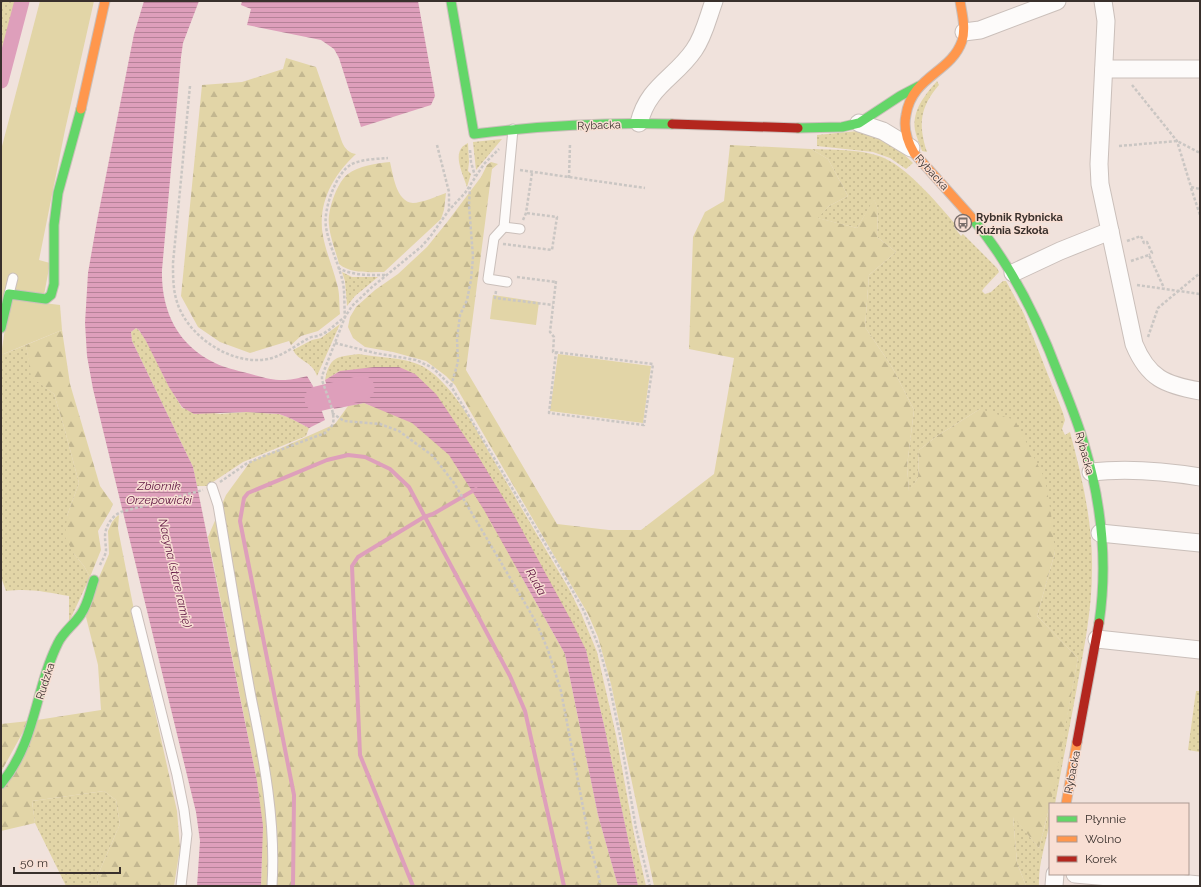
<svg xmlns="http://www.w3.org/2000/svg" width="1201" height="887" viewBox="0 0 1201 887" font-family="Raleway,sans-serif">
  <defs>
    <pattern id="grass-dots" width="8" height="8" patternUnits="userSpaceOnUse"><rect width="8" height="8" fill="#e2d5a7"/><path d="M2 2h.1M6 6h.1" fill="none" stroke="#c3b790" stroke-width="1.8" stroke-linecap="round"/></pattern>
    <pattern id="forest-firs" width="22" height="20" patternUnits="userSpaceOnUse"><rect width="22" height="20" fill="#e2d5a7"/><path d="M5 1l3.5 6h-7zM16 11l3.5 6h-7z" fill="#c3b790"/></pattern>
    <pattern id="water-rules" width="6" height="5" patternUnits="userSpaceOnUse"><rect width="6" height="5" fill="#de9fbb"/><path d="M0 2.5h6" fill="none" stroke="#b58298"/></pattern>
  </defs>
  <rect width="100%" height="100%" fill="#f0e2dc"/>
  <g fill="url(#grass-dots)">
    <path d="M1 1H16L1 52Z"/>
    <path d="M937 81 939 85C920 107 918 124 927 152L922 151C920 144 916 137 915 130 912 110 925 95 937 81Z"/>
    <path d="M858 131 890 141 913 163 906 169 890 158 873 152 817 146V135Z"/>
    <path d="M502 139 476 170 473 142Z"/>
    <path d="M468 143 469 162 468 171 471 174 467 187C463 173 450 151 468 143Z"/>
    <path d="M811 149C833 150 858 149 879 156 906 165 937 203 956 225L954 227 961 236 963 234 997 268 999 272 984 288 982 291 985 294 991 292 1003 281H1006L1024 314 1063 413 1065 420 1062 429 1065 435 1070 432C1082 477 1093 523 1092 570 1092 610 1084 648 1077 687 1070 726 1062 765 1055 804H1050L1078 658 1037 616 1055 552 980 409 937 436 919 450 918 478 909 492 907 466 914 410 892 367 865 327 869 275 896 252 877 237 878 209 874 200 857 228 817 218 829 206 848 196 828 159Z"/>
    <path d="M342 272 352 277H378L355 296 347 306 345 281Z"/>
    <path d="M340 324 317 376C312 361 299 362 293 350L312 340 321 338Z"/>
    <path d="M136 328C146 334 162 374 169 386 173 393 178 400 182 408L220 414 246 412 279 414 290 418 309 428 306 436 243 462 207 486H197L193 467 132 341 131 332Z"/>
    <path d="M26 345 32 377 54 394 64 427 79 483 67 516 74 554 84 566 90 577 69 622V596C45 592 31 588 6 591L1 577V355Z"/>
    <path d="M359 354C379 358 406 357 424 367 456 386 481 439 500 471 523 511 546 550 569 589L581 613 597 652 616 735 634 834 646 886H638L637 882 604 725 586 650 340 371 325 380C330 356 336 357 359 354Z"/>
    <path d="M1196 691H1200V752L1188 750Z"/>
    <path d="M104 791 116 800 120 824 97 877 99 886H66L35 823 32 801Z"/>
    <path d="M1050 806C1050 811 1051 816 1050 821 1046 843 1038 864 1039 886H1026L1017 863 1013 816 1039 848Z"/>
  </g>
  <g fill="url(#forest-firs)">
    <path d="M286 58 316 67 342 142C345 149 349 153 356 154 333 175 317 204 323 236 326 252 333 268 337 284 340 293 339 305 340 314L318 331 301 336 291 345 289 341 250 353 220 342 198 327 181 296 202 85 242 82 283 69Z"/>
    <path d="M730 145 811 149 828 159 848 196 829 206 818 218 857 228 874 199 878 209 877 237 896 252 869 275 865 327 892 367 914 410 907 466 909 491 918 478 919 450 937 436 980 409 1015 420 1045 479 1051 514 1055 552 1037 616 1078 658 1053 793 1039 848 1013 817 1017 863 1026 886H654L611 684 598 637 588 614 455 385 446 376 426 361 393 352 365 347 353 338 348 327 350 317 356 307 375 290 398 274 427 247 448 221 481 177 487 165 491 162 498 164 492 169 466 370 557 524 609 530H641L714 474 734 358 689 349 693 237 705 212 724 201Z"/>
    <path d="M390 162C393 174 396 202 413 203 421 203 438 196 446 193L444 210 441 219 384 272C370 272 351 274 339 264 336 252 330 237 329 225 327 211 337 182 348 174 358 166 377 163 390 162Z"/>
    <path d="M62 330 70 384 100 486 113 504 110 511 98 531 101 550 90 577 84 566 74 554 65 537 67 516 79 483 64 427 54 394 31 377 26 345Z"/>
    <path d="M364 403 412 423 449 455 484 510 565 654 598 815 618 886H261C263 850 262 817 257 781L208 537 226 495 250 462 335 424 348 406Z"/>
    <path d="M119 515 118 528 119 534 146 671 177 811 180 848 174 886H99L97 877 120 824 116 800 104 791 32 801 35 823 1 831V792L37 720 101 710 98 665 86 617 94 589 109 554 108 531 112 522 116 517Z"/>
    <path d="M29 721 1 772V724Z"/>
  </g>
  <g fill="#e2d5a7">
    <path d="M40 1H94L65 130 39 260 50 263 44 295 15 290 17 277 11 276 8 281 1 308V150Z"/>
    <path d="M493 295 539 302 536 325 490 319Z"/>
    <path d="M12 299 60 305 62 330 1 355 9 302Z"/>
    <path d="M558 354 651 366 643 423 550 411Z"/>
  </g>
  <g fill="url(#water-rules)">
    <path d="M144 1H199L183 43 181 57 162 270C161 310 177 345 215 363 225 368 236 370 247 373 272 380 282 383 307 376L313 386 325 420 309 428 290 418 279 414 246 412 194 414 182 407 169 387 146 341 139 330 136 328 131 332 132 341 193 467 197 486 257 781 263 826 261 886H197L200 841 196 812 93 389 87 356 85 323 88 273 97 221 134 34Z"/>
    <path d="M242 1H418L435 96 431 105 361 127 339 58 334 49 321 40 247 25 251 9 241 5Z"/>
    <path d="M374 367H399L415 374 436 394 478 456 515 517 572 622 586 650 604 725 638 886H618L598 815 565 654 484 510 449 455 412 423 364 403 334 409 325 380 340 371Z"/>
  </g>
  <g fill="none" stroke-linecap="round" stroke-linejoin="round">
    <g stroke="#de9fbb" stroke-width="4">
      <path d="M293 886 294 795 240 521 244 498 248 493 327 460 348 455 365 457 390 469 409 487 510 676 525 711 564 886"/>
      <path d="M413 886 360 755 352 566 358 557 424 517 433 514 476 489"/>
    </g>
    <path stroke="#de9fbb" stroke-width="15" d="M1 81 22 1"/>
    <path stroke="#de9fbb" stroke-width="25" d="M317 399 362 388"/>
    <g stroke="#cabfba" stroke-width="11">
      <g id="lane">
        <path d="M504 227 520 229"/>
        <path d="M507 282 488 279 494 238 504 227 513 129"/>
        <path d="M9 294 13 278"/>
        <path d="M212 487 218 505C229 569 239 633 251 697 264 759 276 822 272 886"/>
        <path d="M136 611 177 775 184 810 187 834 181 886"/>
      </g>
    </g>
    <g stroke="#cabfba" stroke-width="19">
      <g id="street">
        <path d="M1103 1 1106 21 1099 164 1100 184 1134 344C1148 378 1165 385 1200 391"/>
        <path d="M964 32 980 30 1057 1"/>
        <path d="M1104 69H1200"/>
        <path d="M639 123C648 86 675 78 694 50 704 36 708 17 714 1"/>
        <path d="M859 123 883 131 911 148"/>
        <path d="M1013 273 1060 251 1110 231"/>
        <path d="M1091 472C1127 468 1164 471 1200 477"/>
        <path d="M1100 533 1200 543"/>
        <path d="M1097 639 1200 650"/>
        <path d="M1075 874 1200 885"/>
        <path d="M1054 886 1055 874"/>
      </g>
    </g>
    <g stroke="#cabfba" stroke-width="11">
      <g id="fast">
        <path d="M451 1 474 134C538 126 607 122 672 124"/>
        <path d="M798 128 842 127 859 123 900 96 919 86"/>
        <path d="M972 218C1011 264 1037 317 1058 373 1067 396 1077 419 1084 444 1101 501 1108 563 1099 623"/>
        <path d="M1 328 9 294 46 299 51 295 54 284V225L58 193 81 109"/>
        <path d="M1 784C37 740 34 691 58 643 63 632 74 625 81 614 88 604 90 591 94 580"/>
      </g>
    </g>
    <g stroke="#cabfba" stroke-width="11">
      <g id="slow">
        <path d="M960 1C962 14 966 28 962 41 951 73 912 76 906 115 903 129 907 141 914 153L972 218"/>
        <path d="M81 109 105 1"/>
        <path d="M1066 804 1077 742"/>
      </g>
    </g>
    <g stroke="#cabfba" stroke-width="11">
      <g id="jam">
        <path d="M672 124 798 128"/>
        <path d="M1077 742 1099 623"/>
      </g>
    </g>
    <g stroke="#cac6c3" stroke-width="2.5" stroke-dasharray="3 2" stroke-linecap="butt">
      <path d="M1132 85 1177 141 1191 187 1200 189"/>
      <path d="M190 86 173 263C173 276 173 290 177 302 188 337 232 366 268 359 283 356 296 345 309 338 313 336 317 337 320 335 329 332 337 322 345 317 344 306 345 294 343 283 339 264 329 246 326 227 323 210 336 172 352 164 363 159 377 159 388 158"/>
      <path d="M437 145 449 192V210"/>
      <path d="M1119 146 1177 141 1200 153"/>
      <path d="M470 150 471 162 475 176"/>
      <path d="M520 170 645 188"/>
      <path d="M569 178 570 144"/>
      <path d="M1191 188 1200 215"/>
      <path d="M523 220 526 213 532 173"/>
      <path d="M1127 241 1141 236 1144 243 1147 242 1152 253 1149 255"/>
      <path d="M503 244 552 250 557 217 526 213"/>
      <path d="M1131 261 1149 255 1164 288"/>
      <path d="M338 268C354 276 370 275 386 275"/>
      <path d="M517 277 556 282"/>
      <path d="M556 281 550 332 554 337 553 352H554L653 364 644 425 549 413 556 352"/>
      <path d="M1137 285 1200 294"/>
      <path d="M496 291 495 298 553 305"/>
      <path d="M1148 337 1158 308 1200 273"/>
      <path d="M335 343 375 353 416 360 433 368 451 386 561 570 584 611 592 630 599 647 609 683 621 741 636 828 650 886"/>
      <path d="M451 386 458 362 457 339 460 315 467 300 471 280 473 257 469 205 470 187"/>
      <path d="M332 413 344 421 380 424 399 431 433 456 454 483 519 593 536 622 548 650 561 691 590 844 601 886"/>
      <path d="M220 482 246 464 264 456 325 433C328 430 332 427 333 423 336 414 325 390 322 380V376L345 317 352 306 372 287 421 247 430 237 449 210 465 193 484 164 499 149"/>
      <path d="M100 565C102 560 106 555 106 550 106 546 105 541 105 537 105 526 112 516 121 512L203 490"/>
    </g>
    <use href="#lane" stroke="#fdfbfa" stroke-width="9"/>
    <use href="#street" stroke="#fdfbfa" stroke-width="17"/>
    <use href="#fast" stroke="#63d668" stroke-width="9"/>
    <use href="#slow" stroke="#ff974d" stroke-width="9"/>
    <use href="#jam" stroke="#b3261e" stroke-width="9"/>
  </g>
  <defs>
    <g id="bus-ring" transform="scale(0.9)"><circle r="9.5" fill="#f8dfd4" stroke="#796e6a" stroke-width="1.5"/><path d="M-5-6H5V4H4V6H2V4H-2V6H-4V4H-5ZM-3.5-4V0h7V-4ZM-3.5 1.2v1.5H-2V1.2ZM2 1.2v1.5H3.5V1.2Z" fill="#796e6a"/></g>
  </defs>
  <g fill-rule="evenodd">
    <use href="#bus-ring" x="963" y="223"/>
  </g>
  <g text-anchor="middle" stroke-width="3" stroke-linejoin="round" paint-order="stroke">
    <g font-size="11" fill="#39302c" stroke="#f8dfd4">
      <text transform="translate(599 125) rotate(-2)" y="4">Rybacka</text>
      <text transform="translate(932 172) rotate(48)" y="4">Rybacka</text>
      <text transform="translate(1085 453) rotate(75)" y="4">Rybacka</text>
      <text transform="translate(45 681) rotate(-72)" y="4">Rudzka</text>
      <text transform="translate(1072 772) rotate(-79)" y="4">Rybacka</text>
    </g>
    <g font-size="11" font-weight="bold" fill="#39302c" stroke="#f8dfd4" text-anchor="start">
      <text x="976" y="221">Rybnik Rybnicka<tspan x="976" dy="13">Kuźnia Szkoła</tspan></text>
    </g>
    <g font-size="12" font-style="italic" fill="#5f1541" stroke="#f8dfd4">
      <text x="159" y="490">Zbiornik<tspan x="159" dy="14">Orzepowicki</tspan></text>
      <text transform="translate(175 573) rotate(77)" y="4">Nacyna (stare ramię)</text>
      <text transform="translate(536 582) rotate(60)" y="4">Ruda</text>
    </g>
  </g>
  <rect width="1201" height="887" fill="none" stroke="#39302c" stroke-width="4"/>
  <rect x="1049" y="803" width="140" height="72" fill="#f8dfd4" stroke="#ac9991"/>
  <rect x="1057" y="816" width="20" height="6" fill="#63d668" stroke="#ac9991"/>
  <text x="1085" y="823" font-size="12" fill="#39302c">Płynnie</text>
  <rect x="1057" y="836" width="20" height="6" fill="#ff974d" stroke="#ac9991"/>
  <text x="1085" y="843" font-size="12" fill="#39302c">Wolno</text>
  <rect x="1057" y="856" width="20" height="6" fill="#b3261e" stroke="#ac9991"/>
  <text x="1085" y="863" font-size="12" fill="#39302c">Korek</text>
  <path d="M14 867v6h106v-6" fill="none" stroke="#39302c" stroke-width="2"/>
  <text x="20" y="867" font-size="12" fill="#39302c" stroke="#f8dfd4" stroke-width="3" paint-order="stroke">50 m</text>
</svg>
